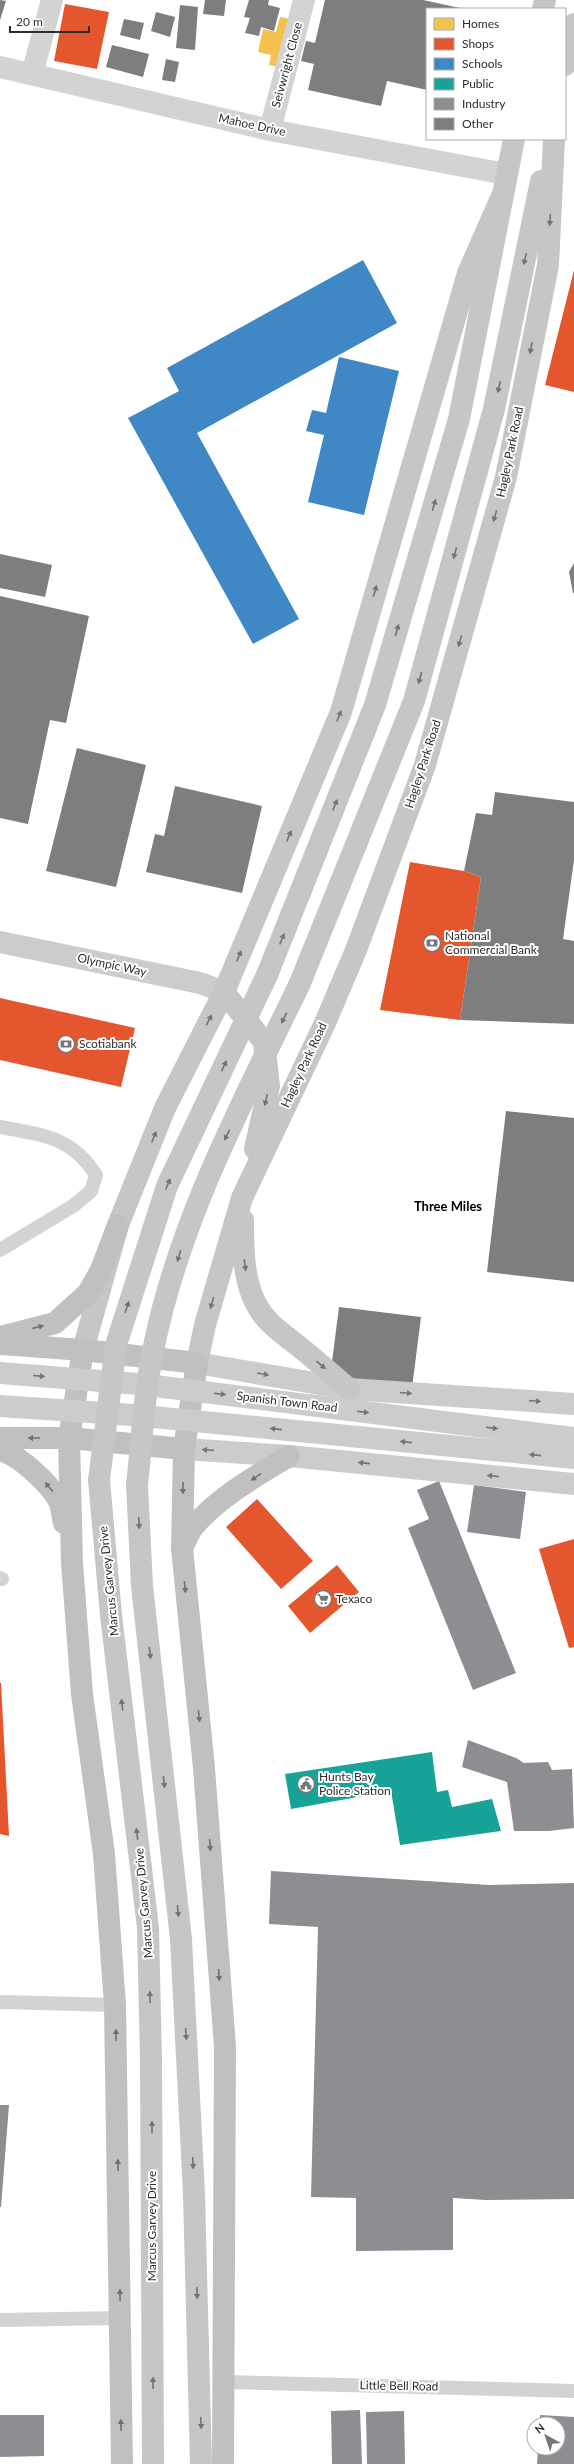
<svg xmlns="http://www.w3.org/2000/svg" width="574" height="2464" viewBox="0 0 574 2464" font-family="Lato,sans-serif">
  <rect width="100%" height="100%" fill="#fff"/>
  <path fill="#f2c14e" d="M280 17 296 20 285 68 269 65 271 55 258 52 263 29 276 32Z"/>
  <g fill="#e4572e">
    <path d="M65 4 109 12 97 69 54 61Z"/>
    <path d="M574 270V392L545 385Z"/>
    <path d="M410 862 464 871 481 877 460 1020 380 1010Z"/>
    <path d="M0 998 135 1028 121 1087 0 1060Z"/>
    <path d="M257 1499 313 1561 281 1589 226 1527Z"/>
    <path d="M574 1539V1647L569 1648 539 1549Z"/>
    <path d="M337 1565 359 1592 310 1633 288 1606Z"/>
    <path d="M0 1683H1L9 1836 0 1834Z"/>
  </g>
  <g fill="#3f88c5">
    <path d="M363 260 397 323 197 433 299 619 253 644 128 418 179 391 167 368Z"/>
    <path d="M339 357 399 371 364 515 308 502 324 435 306 431 312 410 326 413Z"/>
  </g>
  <path fill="#17a398" d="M432 1752 437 1792 448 1790 452 1807 492 1799 501 1831 400 1845 391 1791 291 1809 285 1774Z"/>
  <g fill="#8d8d92">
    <path d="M439 1481 516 1673 473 1690 408 1528 429 1519 417 1490Z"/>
    <path d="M474 1485 526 1492 520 1539 467 1532Z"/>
    <path d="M468 1740 516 1758 524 1763 548 1762 552 1770 572 1769 574 1828 549 1831H514L507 1782 462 1767Z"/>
    <path d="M271 1871 489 1885 574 1883V2199L486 2200 453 2198V2250L356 2251V2198L311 2197 318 1927 269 1924Z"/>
    <path d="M0 2105H9L1 2207H0Z"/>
    <path d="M360 2410 362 2464H332L331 2411Z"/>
    <path d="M404 2411 405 2464H367L366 2412Z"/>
    <path d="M0 2415H44V2456L0 2457Z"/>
    <path d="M540 2415 574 2417V2464H537L538 2448H558V2424H539Z"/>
  </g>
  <g fill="#7e7e7e">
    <path d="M0 0 6 1 0 20Z"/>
    <path d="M205 0H226L224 16 203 14Z"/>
    <path d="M249 0H269L268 5 280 8 274 31 261 27 259 36 245 33 250 18 244 17Z"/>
    <path d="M325 0H423L460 8 427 9V90L387 81 381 106 308 90 314 64 301 61 306 41 315 43Z"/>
    <path d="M180 5 198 7 195 50 176 48Z"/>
    <path d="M156 12 175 17 170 37 151 31Z"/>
    <path d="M124 19 144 23 140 40 120 35Z"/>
    <path d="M112 45 149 54 143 77 106 67Z"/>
    <path d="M166 59 179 62 175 82 162 80Z"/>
    <path d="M0 554 52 565 45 597 0 588Z"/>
    <path d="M574 563V593H573L569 572Z"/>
    <path d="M0 596 89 616 66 723 50 720 28 824 0 818Z"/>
    <path d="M77 748 146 765 116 887 46 871Z"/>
    <path d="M175 786 262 806 242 893 146 872 155 834 164 836Z"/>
    <path d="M495 792 574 802V860L563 939 574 941V1024L460 1020 481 877 464 871 476 813 492 815Z"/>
    <path d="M506 1111 574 1118V1282L487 1272Z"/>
    <path d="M339 1307 421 1317 412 1388 349 1381 332 1362Z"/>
  </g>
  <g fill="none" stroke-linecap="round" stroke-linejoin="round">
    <g stroke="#d3d3d3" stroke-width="14">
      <path d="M0 1127C42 1135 71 1136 96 1175L91 1191 73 1206 0 1250"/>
      <path d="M0 1578 2 1579"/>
      <path d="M0 2002 115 2005"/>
      <path d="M0 2320 120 2318"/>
      <path d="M225 2382 574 2391"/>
    </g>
    <g stroke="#d3d3d3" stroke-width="22">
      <path d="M0 67 270 130 506 174"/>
      <path d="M32 74 52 0"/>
      <path d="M270 130 304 0"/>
    </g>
    <g stroke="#ccc" stroke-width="22">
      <path d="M0 942 200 983 224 992"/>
      <path d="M197 1363 349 1389 574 1404"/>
      <path d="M184 1449 289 1456 574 1484"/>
    </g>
    <g stroke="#c6c6c6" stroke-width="22">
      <path d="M543 9 545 0"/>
      <path d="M565 65 574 24"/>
      <path d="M267 975 375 705 459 419 514 139"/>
      <path d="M300 983 414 701 494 409 541 181"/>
      <path d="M224 992 264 1042 269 1086 255 1149"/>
      <path d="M243 1220C243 1248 243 1279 256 1304 266 1323 281 1332 297 1345 315 1359 331 1374 349 1389"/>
      <path d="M83 1350 118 1225 165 1108 224 992 341 712 468 273 502 196"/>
      <path d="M197 1363 205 1325 242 1198 325 1023 356 950 425 765 506 477 548 265 554 139"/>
      <path d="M99 1480 111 1615 148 1928 151 2059 153 2464"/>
      <path d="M137 1485 142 1586 181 1939 194 2194 201 2464"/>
    </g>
    <g stroke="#c0c0c0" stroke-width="22">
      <path d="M0 1337 55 1323 88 1293 101 1270 118 1225"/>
      <path d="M0 1344 83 1350 197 1363 184 1449 182 1548 204 1768 225 2047 223 2464"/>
      <path d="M83 1350 69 1438 72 1563 82 1694 104 1854 115 2005 122 2464"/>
      <path d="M0 1438H69L184 1449"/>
      <path d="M0 1450C19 1455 50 1484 59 1501 62 1508 62 1516 64 1523"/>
      <path d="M182 1548C186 1541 189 1532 194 1526 219 1497 256 1476 289 1456"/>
    </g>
    <g stroke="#ccc" stroke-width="22">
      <path d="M0 1373 139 1384 574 1438"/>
      <path d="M0 1406 133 1415 574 1458"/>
    </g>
    <g stroke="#c6c6c6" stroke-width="22">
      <path d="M99 1480 116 1345 167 1186 267 975"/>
      <path d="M137 1485C142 1440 144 1391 154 1346 180 1218 244 1100 300 983"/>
    </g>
  </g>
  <defs><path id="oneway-solid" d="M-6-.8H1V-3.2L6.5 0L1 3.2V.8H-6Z"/></defs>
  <g fill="#727272">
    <use href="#oneway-solid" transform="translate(550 220) rotate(93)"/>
    <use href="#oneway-solid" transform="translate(525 259) rotate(102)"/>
    <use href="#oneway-solid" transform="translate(531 348) rotate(101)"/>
    <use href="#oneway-solid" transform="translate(499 387) rotate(102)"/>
    <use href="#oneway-solid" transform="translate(434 505) rotate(-74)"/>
    <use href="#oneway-solid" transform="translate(495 516) rotate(106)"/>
    <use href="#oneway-solid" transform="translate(455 553) rotate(105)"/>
    <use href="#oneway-solid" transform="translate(375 591) rotate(-74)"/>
    <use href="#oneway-solid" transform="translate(397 630) rotate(-74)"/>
    <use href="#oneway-solid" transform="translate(460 641) rotate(106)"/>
    <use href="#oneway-solid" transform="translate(420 678) rotate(105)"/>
    <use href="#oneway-solid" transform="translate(339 716) rotate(-69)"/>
    <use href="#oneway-solid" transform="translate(335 805) rotate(-68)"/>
    <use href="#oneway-solid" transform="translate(289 836) rotate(-67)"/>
    <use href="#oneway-solid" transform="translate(282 939) rotate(-68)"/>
    <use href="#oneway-solid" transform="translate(239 956) rotate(-67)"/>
    <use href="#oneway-solid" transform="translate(284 1018) rotate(116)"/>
    <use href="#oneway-solid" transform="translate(209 1020) rotate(-63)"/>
    <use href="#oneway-solid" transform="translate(224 1066) rotate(-65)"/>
    <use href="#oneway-solid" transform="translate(266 1100) rotate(102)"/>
    <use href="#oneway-solid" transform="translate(227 1135) rotate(116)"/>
    <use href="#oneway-solid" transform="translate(154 1137) rotate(-68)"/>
    <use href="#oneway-solid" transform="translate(168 1184) rotate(-67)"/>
    <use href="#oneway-solid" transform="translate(179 1256) rotate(107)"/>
    <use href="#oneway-solid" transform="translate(245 1265) rotate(82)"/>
    <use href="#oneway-solid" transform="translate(212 1303) rotate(106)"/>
    <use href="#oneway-solid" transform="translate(127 1307) rotate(-71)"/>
    <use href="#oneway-solid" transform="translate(321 1365) rotate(41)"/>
    <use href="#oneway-solid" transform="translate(139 1523) rotate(87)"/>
    <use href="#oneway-solid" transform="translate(150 1653) rotate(84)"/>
    <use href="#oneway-solid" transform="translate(122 1705) rotate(-97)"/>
    <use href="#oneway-solid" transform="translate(164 1782) rotate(84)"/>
    <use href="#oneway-solid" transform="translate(137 1834) rotate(-97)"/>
    <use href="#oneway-solid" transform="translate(178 1911) rotate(84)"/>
    <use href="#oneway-solid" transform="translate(150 1997) rotate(-91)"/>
    <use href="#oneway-solid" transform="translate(186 2034) rotate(87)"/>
    <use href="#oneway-solid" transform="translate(152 2127) rotate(-90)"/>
    <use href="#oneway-solid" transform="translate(193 2163) rotate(87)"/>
    <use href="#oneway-solid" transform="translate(197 2293) rotate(88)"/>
    <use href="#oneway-solid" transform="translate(153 2383) rotate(-90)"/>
    <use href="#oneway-solid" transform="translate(201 2423) rotate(88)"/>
  </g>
  <g fill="#707070">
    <use href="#oneway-solid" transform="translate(38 1327) rotate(-14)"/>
    <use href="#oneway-solid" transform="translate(34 1438) rotate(-180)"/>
    <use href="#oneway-solid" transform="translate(256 1477) rotate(146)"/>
    <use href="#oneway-solid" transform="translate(49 1487) rotate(-130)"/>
    <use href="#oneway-solid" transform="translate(183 1488) rotate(91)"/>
    <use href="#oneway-solid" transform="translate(185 1587) rotate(84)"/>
    <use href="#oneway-solid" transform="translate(199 1716) rotate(84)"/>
    <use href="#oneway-solid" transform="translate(210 1845) rotate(86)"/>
    <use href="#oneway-solid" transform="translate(219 1975) rotate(86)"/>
    <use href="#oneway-solid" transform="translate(116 2035) rotate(-91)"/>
    <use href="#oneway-solid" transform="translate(118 2165) rotate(-91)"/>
    <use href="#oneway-solid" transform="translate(120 2295) rotate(-91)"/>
    <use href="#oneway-solid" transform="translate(121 2425) rotate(-91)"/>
  </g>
  <g fill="#757575">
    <use href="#oneway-solid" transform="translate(263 1374) rotate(10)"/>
    <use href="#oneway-solid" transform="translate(39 1376) rotate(5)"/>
    <use href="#oneway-solid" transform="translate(406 1393) rotate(4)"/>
    <use href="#oneway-solid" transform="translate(220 1394) rotate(7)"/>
    <use href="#oneway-solid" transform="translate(535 1401) rotate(4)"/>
    <use href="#oneway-solid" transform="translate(363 1412) rotate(7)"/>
    <use href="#oneway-solid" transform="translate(492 1428) rotate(7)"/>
    <use href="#oneway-solid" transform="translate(276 1429) rotate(-174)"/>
    <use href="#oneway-solid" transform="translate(406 1442) rotate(-174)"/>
    <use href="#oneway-solid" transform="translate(208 1450) rotate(-176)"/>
    <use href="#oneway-solid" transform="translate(535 1455) rotate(-174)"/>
    <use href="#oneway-solid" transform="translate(364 1463) rotate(-174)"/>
    <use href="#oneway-solid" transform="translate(493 1476) rotate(-174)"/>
  </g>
  <defs>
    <g id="bank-ring" transform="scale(0.9)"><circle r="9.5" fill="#fff" stroke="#777" stroke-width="1.5"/><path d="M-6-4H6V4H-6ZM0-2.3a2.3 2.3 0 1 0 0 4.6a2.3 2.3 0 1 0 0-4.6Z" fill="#777"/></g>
    <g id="supermarket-ring" transform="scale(0.9)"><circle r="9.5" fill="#fff" stroke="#777" stroke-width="1.5"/><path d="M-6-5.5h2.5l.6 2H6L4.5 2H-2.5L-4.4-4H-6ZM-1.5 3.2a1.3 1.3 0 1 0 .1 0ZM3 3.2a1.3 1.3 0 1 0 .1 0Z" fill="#777"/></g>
    <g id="civic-ring" transform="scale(0.9)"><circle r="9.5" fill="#fff" stroke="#777" stroke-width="1.5"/><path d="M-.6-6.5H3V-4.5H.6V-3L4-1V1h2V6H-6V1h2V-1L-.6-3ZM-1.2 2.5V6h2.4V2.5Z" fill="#777"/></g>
  </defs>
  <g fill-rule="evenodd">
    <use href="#bank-ring" x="432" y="943"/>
    <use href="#bank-ring" x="66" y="1044"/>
    <use href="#supermarket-ring" x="323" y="1599"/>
    <use href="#civic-ring" x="306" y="1784"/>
  </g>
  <g text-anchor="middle" stroke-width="4" stroke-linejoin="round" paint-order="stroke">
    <g font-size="12" fill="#2e2e2e" stroke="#fff">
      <text transform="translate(287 65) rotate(-75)" y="4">Seivwright Close</text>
      <text transform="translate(252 125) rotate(12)" y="4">Mahoe Drive</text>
      <text transform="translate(510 452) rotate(-78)" y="4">Hagley Park Road</text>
      <text transform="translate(423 764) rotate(-72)" y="4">Hagley Park Road</text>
      <text transform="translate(112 965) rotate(12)" y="4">Olympic Way</text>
      <text transform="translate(304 1065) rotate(-65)" y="4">Hagley Park Road</text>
      <text transform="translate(287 1402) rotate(7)" y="4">Spanish Town Road</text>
      <text transform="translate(109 1581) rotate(-96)" y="4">Marcus Garvey Drive</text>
      <text transform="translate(144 1903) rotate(-95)" y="4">Marcus Garvey Drive</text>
      <text transform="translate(152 2226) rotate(-90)" y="4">Marcus Garvey Drive</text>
      <text transform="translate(399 2386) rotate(1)" y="4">Little Bell Road</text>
    </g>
    <g font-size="12" fill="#2e2e2e" stroke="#fff" text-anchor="start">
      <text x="445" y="940">National<tspan x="445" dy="14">Commercial Bank</tspan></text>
      <text x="79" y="1048">Scotiabank</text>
      <text x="336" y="1603">Texaco</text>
      <text x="319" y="1781">Hunts Bay<tspan x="319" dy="14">Police Station</tspan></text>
    </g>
    <g font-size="13" font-weight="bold" fill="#000" stroke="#fff">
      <text x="448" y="1211">Three Miles</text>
    </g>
  </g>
  <rect x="426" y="8" width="140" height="132" fill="#ffffff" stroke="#ababab"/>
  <rect x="434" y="18" width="20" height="12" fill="#f2c14e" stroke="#ababab"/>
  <text x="462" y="28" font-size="12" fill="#2e2e2e">Homes</text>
  <rect x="434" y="38" width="20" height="12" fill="#e4572e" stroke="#ababab"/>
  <text x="462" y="48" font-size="12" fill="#2e2e2e">Shops</text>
  <rect x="434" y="58" width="20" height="12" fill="#3f88c5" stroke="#ababab"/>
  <text x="462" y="68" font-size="12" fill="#2e2e2e">Schools</text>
  <rect x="434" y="78" width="20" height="12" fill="#17a398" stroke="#ababab"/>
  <text x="462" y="88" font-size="12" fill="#2e2e2e">Public</text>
  <rect x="434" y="98" width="20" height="12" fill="#8d8d92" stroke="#ababab"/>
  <text x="462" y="108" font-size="12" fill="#2e2e2e">Industry</text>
  <rect x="434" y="118" width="20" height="12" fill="#7e7e7e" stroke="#ababab"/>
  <text x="462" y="128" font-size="12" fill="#2e2e2e">Other</text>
  <g transform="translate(546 2436) rotate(320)"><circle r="19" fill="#ffffff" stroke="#ababab"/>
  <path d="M0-3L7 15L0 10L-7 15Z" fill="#777777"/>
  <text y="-6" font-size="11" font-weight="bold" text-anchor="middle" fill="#2e2e2e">N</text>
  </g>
  <path d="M10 26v6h79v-6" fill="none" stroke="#2e2e2e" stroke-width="2"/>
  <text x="16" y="26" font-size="12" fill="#2e2e2e" stroke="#ffffff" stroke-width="3" paint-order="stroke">20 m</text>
</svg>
